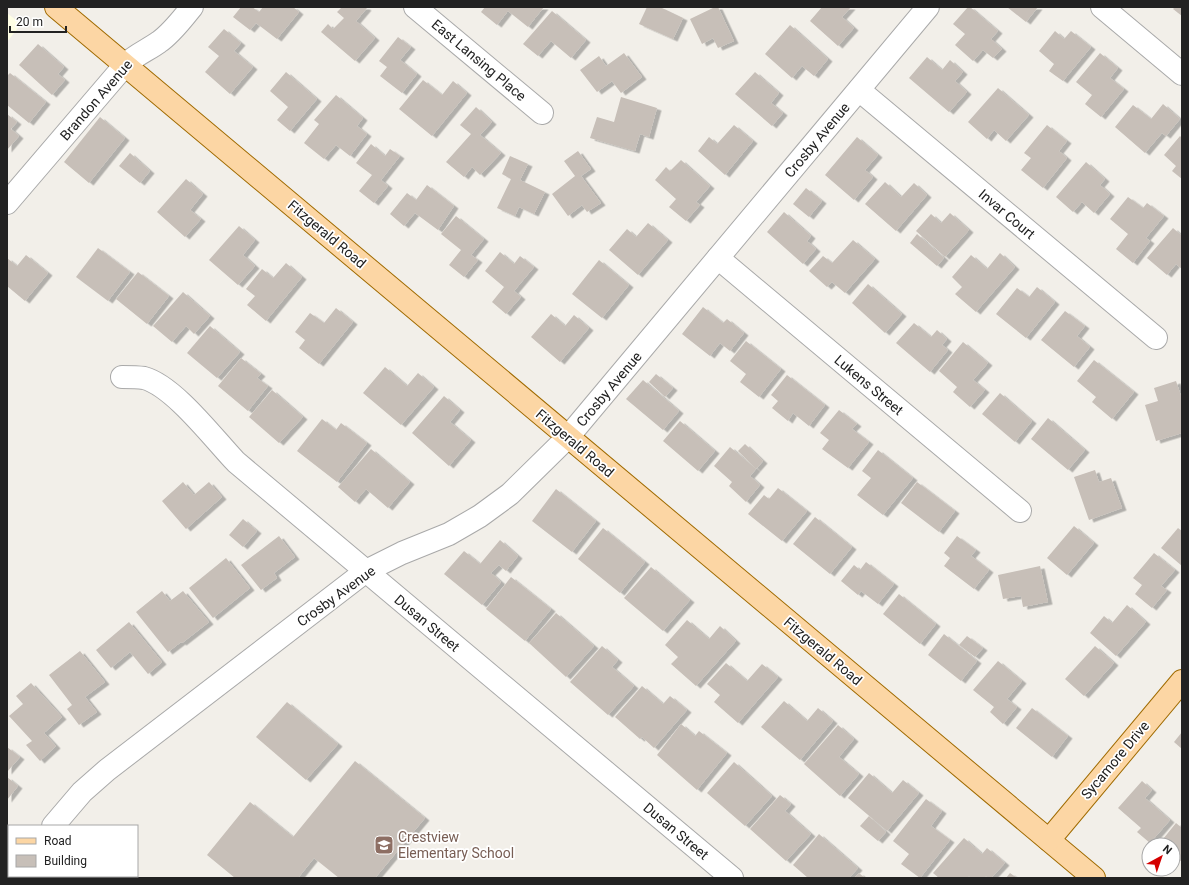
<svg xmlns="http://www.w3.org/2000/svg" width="1189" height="885" viewBox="0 0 1189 885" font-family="Roboto,sans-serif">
  <defs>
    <filter id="shadow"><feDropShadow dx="4.5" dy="2.5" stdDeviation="0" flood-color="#0004"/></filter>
  </defs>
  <rect width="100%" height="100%" fill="#f2efe9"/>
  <path fill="#ffffe5" d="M7 13 21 24 7 42Z"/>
  <g fill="#c7bfb8" filter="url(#shadow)">
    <path d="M241 7H252L259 12 263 7H293L299 12 277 39 256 23 250 30 233 17Z"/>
    <path d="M342 7H365L367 8 356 21 375 38 355 61 321 32 328 24 333 29 344 18 337 12Z"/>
    <path d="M485 7H544L528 27 508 11 497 25 481 12Z"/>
    <path d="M647 7H660L683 18 673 39 639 24Z"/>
    <path d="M715 7H718L734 41 718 48 713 38 702 44 690 19Z"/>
    <path d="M822 7H851L842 17 854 28 838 46 810 21Z"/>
    <path d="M968 7H970L998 31 991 39 1002 49 993 58 983 50 973 61 955 45 965 34 953 24Z"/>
    <path d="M1007 7H1038L1026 22Z"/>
    <path d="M1175 7H1182V16L1173 9Z"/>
    <path d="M552 11 586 40 571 58 551 41 538 56 523 44Z"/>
    <path d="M790 25 828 59 814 76 802 66 792 78 765 54Z"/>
    <path d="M224 29 241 43 234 51 253 67 230 94 205 72 219 56 208 47Z"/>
    <path d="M1055 31 1064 39 1071 31 1091 47 1063 81 1049 71 1054 64 1039 51Z"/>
    <path d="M398 37 411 47 400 60 417 74 402 93 380 76 387 67 379 61Z"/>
    <path d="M38 44 64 67 58 74 65 80 52 95 19 65Z"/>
    <path d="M624 53 642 77 621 93 612 81 597 92 580 70 599 56 606 66Z"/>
    <path d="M1100 53 1118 68 1110 78 1124 89 1101 117 1085 104 1092 95 1076 82Z"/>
    <path d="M927 57 942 70 950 60 963 72 955 81 967 92 949 112 909 78Z"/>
    <path d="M286 72 317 99 290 131 277 120 288 107 270 91Z"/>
    <path d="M755 72 779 93 771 103 783 113 772 126 735 94Z"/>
    <path d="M10 73 46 102 29 123 7 105V76Z"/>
    <path d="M423 80 442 95 453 81 467 93 432 136 399 109Z"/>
    <path d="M998 88 1029 115 1006 141 994 130 987 139 968 122Z"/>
    <path d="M336 95 363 118 357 126 367 134 350 156 336 145 324 159 304 143 319 124 314 120Z"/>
    <path d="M621 97 657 108 649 137 640 134 635 151 590 138 597 117 614 122Z"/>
    <path d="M1163 104 1180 119 1166 136 1162 133 1145 153 1115 127 1133 105 1151 119Z"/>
    <path d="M476 107 492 122 480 135 501 153 480 175 472 167 464 177 446 162 471 134 460 125Z"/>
    <path d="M7 114 17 122 11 129 19 136 7 150Z"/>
    <path d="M100 117 125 138 89 183 64 162Z"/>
    <path d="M734 125 753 141 725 175 698 151 709 137 717 144Z"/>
    <path d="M1047 125 1067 141 1059 151 1067 158 1043 188 1021 170 1031 158 1024 153Z"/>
    <path d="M1180 136 1182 138V179L1172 171 1176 166 1164 155Z"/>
    <path d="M857 137 878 155 865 170 873 177 854 200 825 175Z"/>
    <path d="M371 144 385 156 390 149 400 156 381 180 388 186 374 203 359 191 372 175 356 163Z"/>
    <path d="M578 151 591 169 581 176 601 203 587 212 582 205 568 216 552 194 575 176 564 161Z"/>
    <path d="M130 153 150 171 140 183 119 166Z"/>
    <path d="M510 156 528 164 520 180 545 192 534 214 519 207 515 216 497 208 511 179 502 174Z"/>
    <path d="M681 160 710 186 696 202 700 205 686 221 669 207 676 199 655 180 666 167 670 171Z"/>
    <path d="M1086 162 1105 179 1100 185 1110 194 1094 213 1082 202 1073 212 1056 197Z"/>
    <path d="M186 179 203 194 190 210 201 219 185 237 157 212Z"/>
    <path d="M885 182 901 197 914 183 927 195 896 231 865 204Z"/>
    <path d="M427 185 454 206 438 230 415 213 404 226 390 214 407 193 416 200Z"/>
    <path d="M806 188 822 201 809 217 793 204Z"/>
    <path d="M1128 197 1143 208 1147 203 1164 216 1146 238 1150 241 1133 263 1116 249 1128 234 1110 219Z"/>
    <path d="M784 212 811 236 807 241 816 249 803 264 767 232Z"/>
    <path d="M950 213 969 230 945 257 916 231 931 214 941 223Z"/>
    <path d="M456 216 484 239 471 255 478 260 464 277 449 265 461 250 441 234Z"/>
    <path d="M648 223 668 240 638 275 609 250 627 229 636 237Z"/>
    <path d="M239 226 255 240 243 255 255 266 238 285 209 260Z"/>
    <path d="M1173 228 1182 236V269L1176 264 1167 275 1147 258Z"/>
    <path d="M917 234 944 258 937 266 910 243Z"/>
    <path d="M853 240 875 259 845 293 832 282 827 287 809 271 823 256 832 263Z"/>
    <path d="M98 248 130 272 108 301 76 277Z"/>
    <path d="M500 252 514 264 520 256 534 267 514 291 521 297 506 314 492 302 504 287 485 271Z"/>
    <path d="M1000 253 1015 267 976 312 955 294 962 287 952 277 971 255 987 269Z"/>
    <path d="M26 255 48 273 25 301 7 286V258L17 266Z"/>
    <path d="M599 260 629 285 602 318 572 294Z"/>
    <path d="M286 263 302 277 266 321 247 305 255 296 246 289 262 269 273 278Z"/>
    <path d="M138 272 169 296 147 324 116 299Z"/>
    <path d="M868 284 902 314 885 333 852 303Z"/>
    <path d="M1037 287 1055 302 1026 338 996 314 1017 288 1029 297Z"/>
    <path d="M183 292 210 316 194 334 186 326 172 342 153 326Z"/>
    <path d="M703 307 723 323 727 319 744 333 730 351 720 343 710 356 682 334Z"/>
    <path d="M336 308 353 322 319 364 299 348 305 340 295 332 310 313 324 323Z"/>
    <path d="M1065 311 1085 326 1077 336 1090 347 1074 367 1041 340Z"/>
    <path d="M551 314 565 326 574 315 589 328 560 362 531 337Z"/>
    <path d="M914 323 931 337 937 330 947 339 942 345 948 350 930 372 896 343Z"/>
    <path d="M210 326 240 352 217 378 187 353Z"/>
    <path d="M746 341 781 369 759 397 740 382 746 374 730 361Z"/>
    <path d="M963 342 988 363 973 380 985 390 970 407 953 392 957 387 939 371Z"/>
    <path d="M241 358 261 374 257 378 268 386 248 411 218 386Z"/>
    <path d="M1094 360 1134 392 1112 419 1092 402 1096 397 1077 381Z"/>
    <path d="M385 367 407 386 418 373 434 387 401 425 363 393Z"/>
    <path d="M656 374 673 388 665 397 649 382Z"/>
    <path d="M787 375 825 405 809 426 793 413 788 421 772 408 778 401 771 395Z"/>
    <path d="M643 380 679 411 663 430 626 399Z"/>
    <path d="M1176 381 1182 399V433L1156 441 1145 405 1158 401 1154 388Z"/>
    <path d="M272 390 303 417 279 443 249 417Z"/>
    <path d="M1000 393 1032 421 1015 442 982 414Z"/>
    <path d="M444 396 460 410 450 422 471 440 449 466 412 433Z"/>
    <path d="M839 410 857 424 852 429 869 442 848 468 822 449 829 440 820 433Z"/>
    <path d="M1048 418 1085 450 1068 470 1031 439Z"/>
    <path d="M322 419 336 430 341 423 367 443 337 482 297 451Z"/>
    <path d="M680 421 715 451 698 471 663 441Z"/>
    <path d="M745 444 763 461 756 469 738 451Z"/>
    <path d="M730 447 756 469 750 476 760 485 746 502 729 486 732 482 714 466Z"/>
    <path d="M371 449 410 482 388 508 366 489 355 502 338 487Z"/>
    <path d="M878 450 913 478 883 515 857 495 871 478 862 471Z"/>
    <path d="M1095 470 1099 482 1111 478 1122 508 1089 520 1074 477Z"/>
    <path d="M183 482 194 495 209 482 222 497 186 529 162 501Z"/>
    <path d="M917 482 955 511 939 532 901 503Z"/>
    <path d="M778 488 807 511 782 541 748 514 764 495 769 499Z"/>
    <path d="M556 489 596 521 572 552 532 521Z"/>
    <path d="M815 517 852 547 830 574 793 544Z"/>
    <path d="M243 519 257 531 243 547 229 535Z"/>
    <path d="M1074 526 1094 543 1067 575 1047 558Z"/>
    <path d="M603 528 645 562 620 593 578 559Z"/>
    <path d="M1178 528 1182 531V566L1161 548Z"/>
    <path d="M279 536 295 557 274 573 277 578 261 590 241 565Z"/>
    <path d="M957 536 976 550 971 556 989 570 974 589 944 566 950 558 944 553Z"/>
    <path d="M500 540 518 556 506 571 499 565 491 573 501 582 482 605 444 574 464 551 480 564Z"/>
    <path d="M1154 553 1175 570 1161 586 1167 590 1152 608 1135 594 1142 585 1133 578Z"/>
    <path d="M226 558 250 588 213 618 189 588Z"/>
    <path d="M866 562 894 584 878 604 861 591 858 595 841 581 854 565 860 570Z"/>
    <path d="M1040 566 1048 602 1023 607 1021 596 1003 599 998 575Z"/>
    <path d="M651 567 690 600 663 631 624 598Z"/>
    <path d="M511 577 551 609 525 641 486 609Z"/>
    <path d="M162 591 170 601 183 591 209 622 182 643 181 642 168 652 136 612Z"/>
    <path d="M899 594 936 624 920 644 883 614Z"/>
    <path d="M1127 605 1146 622 1116 656 1090 633 1104 616 1112 623Z"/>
    <path d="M556 613 594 646 566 677 529 643Z"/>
    <path d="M687 620 709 639 720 626 736 641 696 686 671 664 678 657 665 645Z"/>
    <path d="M129 622 162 662 148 674 130 652 111 668 96 650Z"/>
    <path d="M944 634 977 661 961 681 928 655Z"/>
    <path d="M967 636 983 648 975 657 959 645Z"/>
    <path d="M602 646 618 660 612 667 634 686 608 715 570 682Z"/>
    <path d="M1095 646 1114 663 1084 696 1065 679Z"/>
    <path d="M80 651 105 682 85 697 97 712 79 725 67 709 72 705 49 675Z"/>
    <path d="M998 661 1022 681 1007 699 1017 707 1003 724 990 712 994 707 973 690Z"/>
    <path d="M726 663 747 681 762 664 778 677 738 723 714 702 720 695 707 684Z"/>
    <path d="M31 683 62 717 44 733 56 746 40 761 26 745 32 741 9 716 23 704 16 696Z"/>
    <path d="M642 686 663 704 670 696 687 710 654 748 642 737 640 739 615 717Z"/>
    <path d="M784 701 807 721 818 708 833 721 800 760 761 727Z"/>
    <path d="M287 702 338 744 306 780 256 737Z"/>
    <path d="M1032 708 1068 736 1052 757 1016 728Z"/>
    <path d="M681 724 695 736 699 731 727 753 697 790 657 755Z"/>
    <path d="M838 725 854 739 839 757 859 774 840 796 804 764Z"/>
    <path d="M1182 732V749L1174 742Z"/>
    <path d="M7 747 20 757 7 772Z"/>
    <path d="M355 761 425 818 375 878H339L314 858 298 878H235L207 855 250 802 293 837Z"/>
    <path d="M734 762 772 796 745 826 707 793Z"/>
    <path d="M869 773 892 793 903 780 919 793 887 831 848 798Z"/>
    <path d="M7 777 18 786 7 800Z"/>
    <path d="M1142 781 1152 790 1145 798 1170 820 1150 843 1137 832 1141 828 1118 808Z"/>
    <path d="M780 795 791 804 785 811 811 834 786 861 750 829Z"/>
    <path d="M926 799 942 811 931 826 950 840 920 878 901 864 909 854 893 841Z"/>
    <path d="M869 816 886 832 878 841 860 826Z"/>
    <path d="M1176 823 1182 828V862L1173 855V845H1161L1159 844Z"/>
    <path d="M819 834 858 868 849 878H808L793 865Z"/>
    <path d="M964 838 982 854 987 848 1005 863 991 878H988L986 876 984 878H971L969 876 967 878H939L933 873Z"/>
    <path d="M859 873 865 878H854Z"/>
    <path d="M1010 873 1017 878H1006Z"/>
  </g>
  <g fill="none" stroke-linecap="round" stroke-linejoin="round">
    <g stroke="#a9a9a9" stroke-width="24">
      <g id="minor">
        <path d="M415 7 542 113"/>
        <path d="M1102 7 1182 74"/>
        <path d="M859 90 1156 338"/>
        <path d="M7 203 125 65C135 55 148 50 159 42 172 33 182 19 192 7"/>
        <path d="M718 258 1020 511"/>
        <path d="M122 377C129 377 137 377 144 378 174 386 214 439 236 462L732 878"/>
        <path d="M53 826 82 792 107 770 366 571 402 553 449 534 480 516 510 494 568 437 928 7"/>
        <path d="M21 878 22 876"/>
      </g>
    </g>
    <g stroke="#a06b00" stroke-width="24">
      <g id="major">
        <path d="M56 7 1094 878"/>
        <path d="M1049 840 1182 681"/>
      </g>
    </g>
    <use href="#minor" stroke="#fff" stroke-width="22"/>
    <use href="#major" stroke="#fcd6a4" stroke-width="22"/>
  </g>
  <defs>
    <g id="school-square" transform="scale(1)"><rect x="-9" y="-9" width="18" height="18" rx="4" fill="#8d6e63" stroke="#fff"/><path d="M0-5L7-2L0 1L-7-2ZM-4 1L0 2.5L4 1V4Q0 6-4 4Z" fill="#fff"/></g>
  </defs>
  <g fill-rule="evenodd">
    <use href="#school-square" x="384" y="845"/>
  </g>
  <g text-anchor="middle" stroke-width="3.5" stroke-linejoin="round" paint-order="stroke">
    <g font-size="14" fill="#222" stroke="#fff">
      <text transform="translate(479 60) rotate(40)" y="5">East Lansing Place</text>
      <text transform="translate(96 100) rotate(-49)" y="5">Brandon Avenue</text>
      <text transform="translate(817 140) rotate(-50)" y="5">Crosby Avenue</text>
      <text transform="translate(1007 214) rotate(40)" y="5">Invar Court</text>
      <text transform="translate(327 234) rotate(40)" y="5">Fitzgerald Road</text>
      <text transform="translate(869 385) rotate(40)" y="5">Lukens Street</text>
      <text transform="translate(609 389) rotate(-50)" y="5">Crosby Avenue</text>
      <text transform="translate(575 443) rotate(40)" y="5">Fitzgerald Road</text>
      <text transform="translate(336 596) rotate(-36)" y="5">Crosby Avenue</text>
      <text transform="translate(427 623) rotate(40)" y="5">Dusan Street</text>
      <text transform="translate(823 651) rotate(40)" y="5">Fitzgerald Road</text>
      <text transform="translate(1115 760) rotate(-50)" y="5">Sycamore Drive</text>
      <text transform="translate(676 831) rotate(40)" y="5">Dusan Street</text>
    </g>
    <g font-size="14" fill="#785e54" stroke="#fff" text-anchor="start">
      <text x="398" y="842">Crestview<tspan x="398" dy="16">Elementary School</tspan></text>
    </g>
  </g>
  <rect width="1189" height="885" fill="none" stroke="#222222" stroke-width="16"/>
  <rect x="8" y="825" width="130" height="52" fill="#ffffff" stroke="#a7a7a7"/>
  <rect x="16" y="838" width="20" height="6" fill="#fcd6a4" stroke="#a7a7a7"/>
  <text x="44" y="845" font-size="12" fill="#222222">Road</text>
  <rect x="16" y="855" width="20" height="12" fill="#c7bfb8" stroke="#a7a7a7"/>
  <text x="44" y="865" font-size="12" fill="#222222">Building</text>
  <g transform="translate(1161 857) rotate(40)"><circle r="19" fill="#ffffff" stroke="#a7a7a7"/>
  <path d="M0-3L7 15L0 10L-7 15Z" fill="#d40000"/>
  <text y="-6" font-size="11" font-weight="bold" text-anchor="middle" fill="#222222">N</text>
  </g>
  <path d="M10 26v6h56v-6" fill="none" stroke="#222222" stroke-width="2"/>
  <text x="16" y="26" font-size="12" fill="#222222" stroke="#ffffff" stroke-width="3" paint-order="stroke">20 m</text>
</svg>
